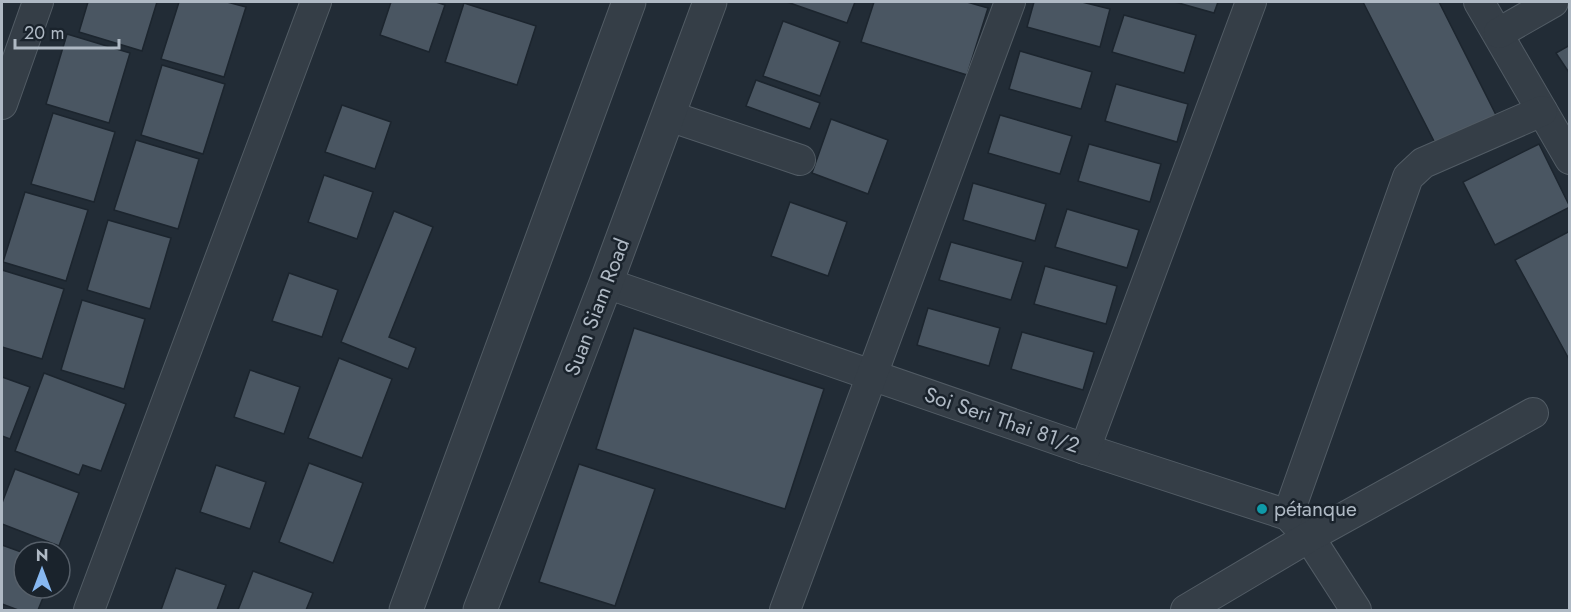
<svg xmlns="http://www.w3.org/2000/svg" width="1571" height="612" viewBox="0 0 1571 612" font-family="Jost,sans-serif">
  <rect width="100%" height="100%" fill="#222c36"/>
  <g fill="#4a5662" stroke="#1c252e" stroke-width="1.5">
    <path d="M88 2H157L142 51 79 32Z"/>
    <path d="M179 2H227L246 7 224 77 161 59Z"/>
    <path d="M391 2H436L445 5 429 52 380 35Z"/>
    <path d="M787 2H855L847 23Z"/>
    <path d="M874 2H967L988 8 967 75 861 42Z"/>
    <path d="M1034 2H1082L1110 9 1100 47 1027 27Z"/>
    <path d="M1175 2H1218L1214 13Z"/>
    <path d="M1363 2H1439L1496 115 1436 145Z"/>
    <path d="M464 3 536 26 517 85 445 62Z"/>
    <path d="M1124 15 1196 35 1184 73 1112 52Z"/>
    <path d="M783 21 840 42 820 96 763 76Z"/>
    <path d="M67 34 130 53 109 123 46 104Z"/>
    <path d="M1570 45V74L1556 53Z"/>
    <path d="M1020 51 1092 72 1081 109 1009 89Z"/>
    <path d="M162 65 225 84 203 154 141 135Z"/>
    <path d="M756 80 820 103 810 129 746 106Z"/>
    <path d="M1116 84 1188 104 1177 142 1105 121Z"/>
    <path d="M342 105 391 122 375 169 325 152Z"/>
    <path d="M53 113 115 132 94 202 31 184Z"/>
    <path d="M1000 115 1072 136 1060 174 988 153Z"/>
    <path d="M831 119 888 140 868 194 812 173Z"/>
    <path d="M136 140 199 159 178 229 114 210Z"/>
    <path d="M1089 144 1161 164 1150 202 1078 181Z"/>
    <path d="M1539 144 1570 207 1495 245 1463 182Z"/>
    <path d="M324 175 373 192 357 239 308 222Z"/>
    <path d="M973 183 1046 204 1035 241 963 220Z"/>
    <path d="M25 192 88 210 66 281 3 262Z"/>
    <path d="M790 202 847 222 828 276 771 256Z"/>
    <path d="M1067 209 1139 230 1127 268 1055 247Z"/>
    <path d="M394 211 433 227 389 337 416 348 408 369 341 342Z"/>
    <path d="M108 220 171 238 150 309 87 290Z"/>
    <path d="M1570 231V361L1515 260Z"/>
    <path d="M951 242 1023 262 1011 300 939 280Z"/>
    <path d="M1045 266 1117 286 1106 324 1034 304Z"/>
    <path d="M2 270 64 289 42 359 2 347Z"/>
    <path d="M289 273 338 290 322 337 272 321Z"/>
    <path d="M82 300 145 319 124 389 61 370Z"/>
    <path d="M928 308 1000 328 989 366 917 345Z"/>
    <path d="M634 328 824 389 785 509 596 449Z"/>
    <path d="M1022 332 1094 352 1083 390 1011 369Z"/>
    <path d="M339 358 392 379 362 458 308 438Z"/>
    <path d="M250 370 300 387 284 434 234 417Z"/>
    <path d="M44 373 126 404 101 471 83 465 79 475 15 451Z"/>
    <path d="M2 377 30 387 10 439 2 436Z"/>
    <path d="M309 463 363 483 333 563 279 542Z"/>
    <path d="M579 464 655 489 615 606 539 582Z"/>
    <path d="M216 465 266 482 250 529 200 512Z"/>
    <path d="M15 469 79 493 59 546 2 524V503Z"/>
    <path d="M2 545 24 553V588H47L38 610H18L2 604Z"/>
    <path d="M176 568 226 585 217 610H161Z"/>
    <path d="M253 571 313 593 306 610H238Z"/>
  </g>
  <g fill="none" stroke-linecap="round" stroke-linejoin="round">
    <g stroke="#525c65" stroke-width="32">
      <g id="minor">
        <path d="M1479 2 1570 159"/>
        <path d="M1499 33 1553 2"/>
        <path d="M2 104 38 2"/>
        <path d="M669 116 800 160"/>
        <path d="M606 283 1085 449 1288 515 1309 537 1356 610"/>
        <path d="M1085 449 1251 2"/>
        <path d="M1288 515 1408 177 1423 163 1542 111"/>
        <path d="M89 610 316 2"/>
        <path d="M785 610 1010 2"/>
        <path d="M1186 610 1309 537 1533 413"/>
      </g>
    </g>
    <g stroke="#525c65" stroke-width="35">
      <g id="tertiary">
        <path d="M406 610 629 2"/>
        <path d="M480 610 606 283 710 2"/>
      </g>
    </g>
    <use href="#minor" stroke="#353e47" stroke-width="30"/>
    <use href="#tertiary" stroke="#353e47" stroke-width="33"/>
  </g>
  <circle fill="#0f9aa8" stroke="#1a232c" stroke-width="2" cx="1262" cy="509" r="6"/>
  <g text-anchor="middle" stroke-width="5" stroke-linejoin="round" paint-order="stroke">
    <g font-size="21" fill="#afb9c4" stroke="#1a232c">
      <text transform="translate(597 307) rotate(-69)" y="7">Suan Siam Road</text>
      <text transform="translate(1002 420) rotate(19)" y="7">Soi Seri Thai 81/2</text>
    </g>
    <g font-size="21" fill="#afb9c4" stroke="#1a232c" text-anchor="start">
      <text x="1274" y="516">pétanque</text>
    </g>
  </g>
  <rect width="1571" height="612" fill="none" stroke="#afb9c4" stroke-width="6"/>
  <g transform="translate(42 570)"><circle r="28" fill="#1a232c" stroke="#565f69" stroke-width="1.5"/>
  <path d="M0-4.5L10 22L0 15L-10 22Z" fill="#87b8f1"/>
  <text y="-9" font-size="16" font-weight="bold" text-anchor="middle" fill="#afb9c4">N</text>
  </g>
  <path d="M15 39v9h104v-9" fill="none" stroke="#afb9c4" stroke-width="3"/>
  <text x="24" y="39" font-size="18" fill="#afb9c4" stroke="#1a232c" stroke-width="4.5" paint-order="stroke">20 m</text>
</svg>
